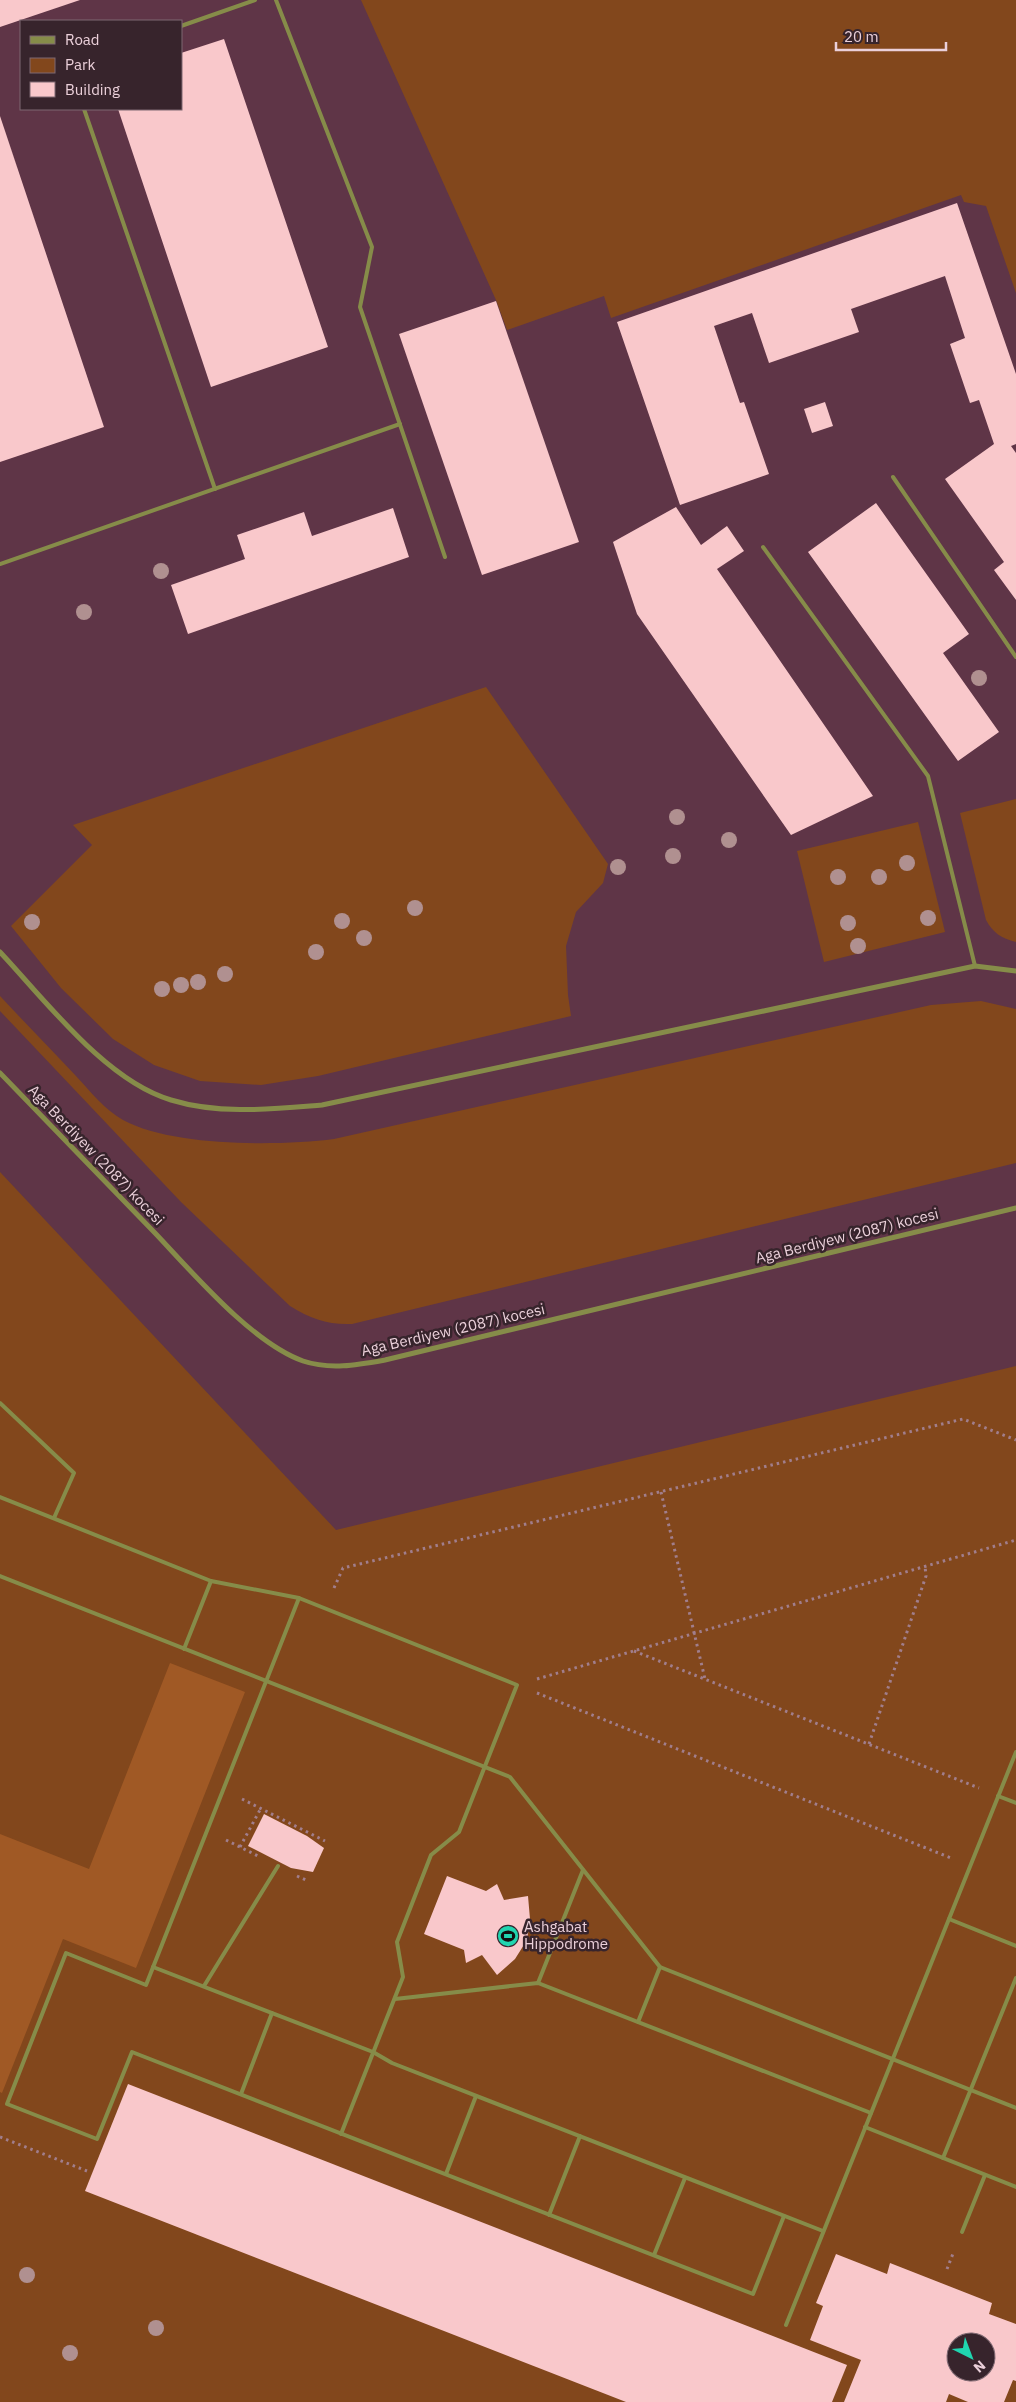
<svg xmlns="http://www.w3.org/2000/svg" width="1016" height="2402" viewBox="0 0 1016 2402" font-family="'IBM Plex Sans',sans-serif">
  <rect width="100%" height="100%" fill="#5f3547"/>
  <g fill="#82471c" fill-rule="evenodd">
    <path d="M361 0H1016V293L986 206 964 202 961 195 611 318 604 296 507 330 496 300Z"/>
    <path d="M486 687 608 864 603 883 576 912 566 946 568 995 571 1016 318 1076 261 1085 200 1081 154 1065 113 1039 61 988 11 926 92 845 73 825Z"/>
    <path d="M1016 799V942C1001 938 993 933 986 920L960 813Z"/>
    <path d="M918 822 945 932 824 962 797 851Z"/>
    <path d="M0 996C25 1023 51 1049 76 1076 90 1091 105 1110 123 1120 173 1147 278 1146 334 1139L931 1005 981 1001 1016 1009V1163L352 1324C328 1325 311 1319 290 1306L181 1202 0 1011Z"/>
    <path d="M0 1172 336 1530 1016 1366V2402H0ZM956 2342H986V2372H956Z"/>
  </g>
  <path fill="#a05925" d="M170 1663 245 1692 136 1968 63 1939 2 2093 0 2092V1834L89 1869Z"/>
  <g fill="#f9c8cb" fill-rule="evenodd">
    <path d="M0 0H80L0 27Z"/>
    <path d="M224 39 328 347 211 387 118 109H181V53Z"/>
    <path d="M0 116 104 427 0 462Z"/>
    <path d="M957 203 1016 374V444L1011 446 1016 453V600L994 570 1004 562 945 479 994 444 979 400 970 403 950 344 965 338 945 276 851 309 859 332 769 363 752 313 714 326 740 403 744 402 769 474 680 505 617 322Z"/>
    <path d="M496 301 579 542 482 575 399 334Z"/>
    <path d="M825 402 833 426 812 433 804 409Z"/>
    <path d="M876 503 969 634 943 653 999 732 958 761 808 552Z"/>
    <path d="M676 507 701 545 727 526 744 551 717 569 873 796 791 835 637 614 613 542Z"/>
    <path d="M393 508 409 557 188 634 171 585 245 559 237 535 304 512 312 536Z"/>
    <path d="M264 1814 307 1836 324 1848 313 1872 291 1868 248 1846Z"/>
    <path d="M447 1876 486 1891 497 1884 504 1900 528 1896 530 1919 527 1940 515 1959 497 1975 482 1955 466 1963 464 1950 424 1934Z"/>
    <path d="M128 2084 847 2365 832 2402H626L85 2191Z"/>
    <path d="M836 2254 887 2274 890 2263 992 2303 989 2314 1016 2324V2381L1013 2380 1004 2402H968L949 2394 946 2402H844L861 2360 810 2340 823 2306 816 2303ZM956 2342H986V2372H956Z"/>
  </g>
  <g fill="none" stroke-linecap="round" stroke-linejoin="round">
    <g stroke="#a17e8c" stroke-width="3" stroke-dasharray="2.5 4" stroke-linecap="butt">
      <path d="M661 1492 705 1679"/>
      <path d="M334 1588 343 1568 963 1419 1016 1440"/>
      <path d="M634 1651 979 1788"/>
      <path d="M537 1679 1016 1540"/>
      <path d="M537 1693 951 1858"/>
      <path d="M869 1744 926 1576 925 1566"/>
      <path d="M242 1799 325 1841"/>
      <path d="M226 1840 260 1857"/>
      <path d="M240 1847 261 1808"/>
      <path d="M297 1876 306 1880"/>
      <path d="M0 2137 87 2171"/>
      <path d="M947 2269 954 2251"/>
    </g>
    <g stroke="#868c49" stroke-width="4">
      <path d="M276 0 372 247 360 307 445 557"/>
      <path d="M181 26 255 0"/>
      <path d="M84 109 215 489"/>
      <path d="M893 477 1016 657"/>
      <path d="M763 547 928 776 975 966"/>
      <path d="M0 564 400 424"/>
      <path d="M0 1403 74 1473 54 1518"/>
      <path d="M0 1497 211 1581 299 1598 517 1685 459 1832 431 1855 397 1942 403 1977 341 2134"/>
      <path d="M0 1576 510 1777 660 1967 1016 2108"/>
      <path d="M299 1598 146 1985 66 1953 7 2104 97 2139 132 2052 753 2294 784 2216"/>
      <path d="M184 1649 211 1581"/>
      <path d="M998 1796 1016 1803"/>
      <path d="M949 1919 1016 1946"/>
      <path d="M153 1967 373 2052 392 2063 823 2231"/>
      <path d="M538 1983 583 1870"/>
      <path d="M204 1986 278 1866"/>
      <path d="M395 1999 538 1983 871 2113"/>
      <path d="M638 2022 660 1967"/>
      <path d="M241 2094 272 2013"/>
      <path d="M865 2127 1016 2187"/>
      <path d="M943 2158 1016 1978"/>
      <path d="M446 2174 476 2096"/>
      <path d="M549 2215 580 2136"/>
      <path d="M962 2232 985 2175"/>
      <path d="M654 2255 685 2178"/>
      <path d="M786 2325 1016 1752"/>
    </g>
    <g stroke="#868c49" stroke-width="5">
      <path d="M0 952C46 1001 106 1081 171 1100 220 1115 272 1109 322 1105L975 966 1016 971"/>
      <path d="M0 1073C52 1126 103 1180 155 1233 192 1272 252 1343 303 1361 330 1370 357 1365 385 1360L1016 1208"/>
    </g>
  </g>
  <g fill="#b09090">
    <circle cx="161" cy="571" r="8"/>
    <circle cx="84" cy="612" r="8"/>
    <circle cx="979" cy="678" r="8"/>
    <circle cx="677" cy="817" r="8"/>
    <circle cx="729" cy="840" r="8"/>
    <circle cx="673" cy="856" r="8"/>
    <circle cx="907" cy="863" r="8"/>
    <circle cx="618" cy="867" r="8"/>
    <circle cx="838" cy="877" r="8"/>
    <circle cx="879" cy="877" r="8"/>
    <circle cx="415" cy="908" r="8"/>
    <circle cx="928" cy="918" r="8"/>
    <circle cx="342" cy="921" r="8"/>
    <circle cx="32" cy="922" r="8"/>
    <circle cx="848" cy="923" r="8"/>
    <circle cx="364" cy="938" r="8"/>
    <circle cx="858" cy="946" r="8"/>
    <circle cx="316" cy="952" r="8"/>
    <circle cx="225" cy="974" r="8"/>
    <circle cx="198" cy="982" r="8"/>
    <circle cx="181" cy="985" r="8"/>
    <circle cx="162" cy="989" r="8"/>
    <circle cx="27" cy="2275" r="8"/>
    <circle cx="156" cy="2328" r="8"/>
    <circle cx="70" cy="2353" r="8"/>
  </g>
  <defs>
    <g id="stadium-disc" transform="scale(1.125)"><circle r="9.5" fill="#20d5b0" stroke="#37242c"/><path d="M0-5a6.5 5 0 1 0 0 10a6.5 5 0 1 0 0-10ZM-3.5-1.8h7v3.6h-7Z" fill="#111"/></g>
  </defs>
  <g fill-rule="evenodd">
    <use href="#stadium-disc" x="508" y="1936"/>
  </g>
  <g text-anchor="middle" stroke-width="5" stroke-linejoin="round" paint-order="stroke">
    <g font-size="15" fill="#ebd0da" stroke="#37242c">
      <text transform="translate(96 1155) rotate(46)" y="5">Aga Berdiyew (2087) kocesi</text>
      <text transform="translate(847 1236) rotate(-14)" y="5">Aga Berdiyew (2087) kocesi</text>
      <text transform="translate(453 1330) rotate(-13)" y="5">Aga Berdiyew (2087) kocesi</text>
    </g>
    <g font-size="15" fill="#ebd0da" stroke="#37242c" text-anchor="start">
      <text x="524" y="1932">Ashgabat<tspan x="524" dy="17">Hippodrome</tspan></text>
    </g>
  </g>
  <rect x="20" y="20" width="162" height="90" fill="#37242c" stroke="#7f6972"/>
  <rect x="30" y="36" width="25" height="8" fill="#868c49" stroke="#7f6972"/>
  <text x="65" y="45" font-size="15" fill="#ebd0da">Road</text>
  <rect x="30" y="58" width="25" height="15" fill="#82471c" stroke="#7f6972"/>
  <text x="65" y="70" font-size="15" fill="#ebd0da">Park</text>
  <rect x="30" y="82" width="25" height="15" fill="#f9c8cb" stroke="#7f6972"/>
  <text x="65" y="95" font-size="15" fill="#ebd0da">Building</text>
  <g transform="translate(971 2357) rotate(138)"><circle r="24" fill="#37242c" stroke="#7f6972"/>
  <path d="M0-4L9 19L0 12L-9 19Z" fill="#20d5b0"/>
  <text y="-8" font-size="14" font-weight="bold" text-anchor="middle" fill="#ebd0da">N</text>
  </g>
  <path d="M836 42v8h110v-8" fill="none" stroke="#ebd0da" stroke-width="2.5"/>
  <text x="844" y="42" font-size="15" fill="#ebd0da" stroke="#37242c" stroke-width="4" paint-order="stroke">20 m</text>
</svg>
